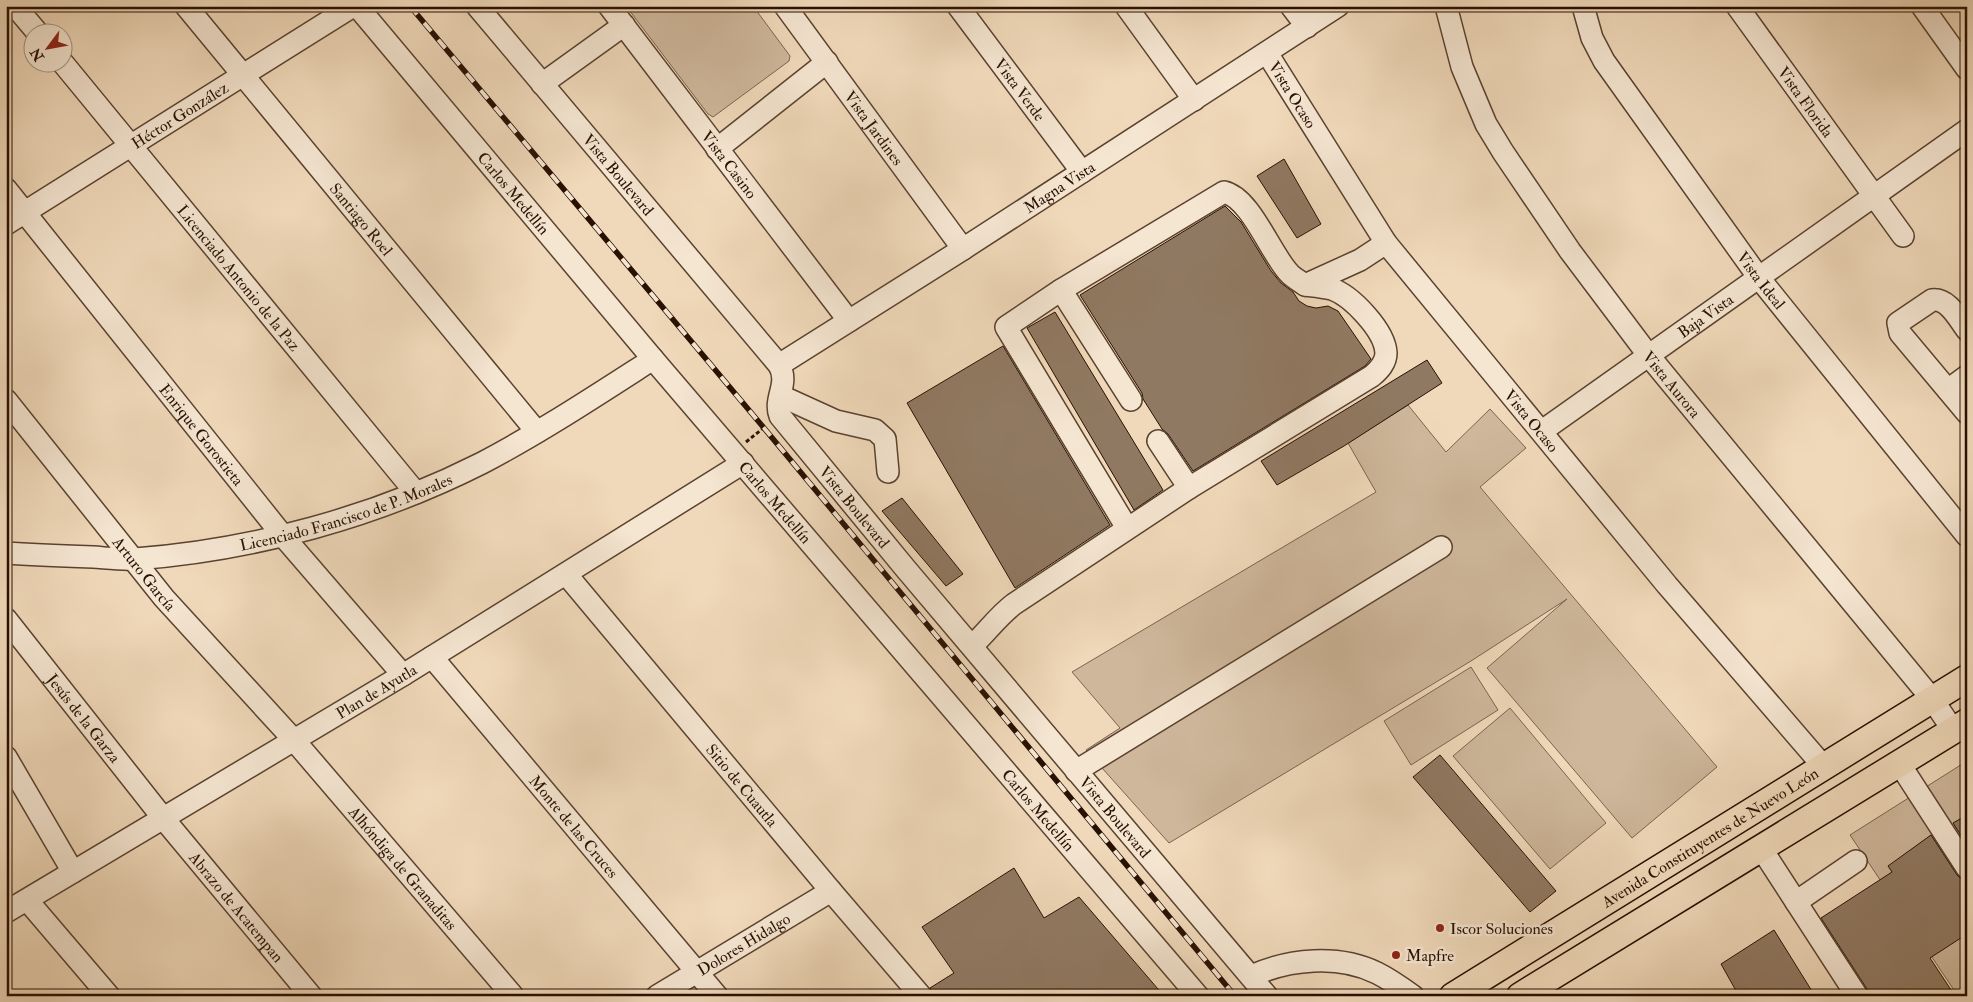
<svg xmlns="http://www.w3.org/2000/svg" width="1973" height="1002" viewBox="0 0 1973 1002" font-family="'IM FELL Double Pica',serif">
  <rect width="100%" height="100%" fill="#f0d9ba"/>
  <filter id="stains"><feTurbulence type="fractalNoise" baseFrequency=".004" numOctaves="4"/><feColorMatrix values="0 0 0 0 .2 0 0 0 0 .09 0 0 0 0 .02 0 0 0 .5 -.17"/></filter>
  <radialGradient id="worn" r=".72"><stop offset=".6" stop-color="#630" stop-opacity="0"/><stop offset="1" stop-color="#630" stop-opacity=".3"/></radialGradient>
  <g fill="#ceb79b" stroke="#7b644e">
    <path d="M626 6H753L790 56 789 61 713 117 708 114Z"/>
    <path d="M1408 405 1446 452 1490 409 1526 448 1480 487 1717 767 1632 838 1487 668 1567 599 1471 661 1169 843 1086 750 1120 728 1072 672 1376 492 1348 443Z"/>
    <path d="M1471 667 1498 710 1411 765 1384 721Z"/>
    <path d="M1510 708 1606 823 1550 869 1453 756Z"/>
    <path d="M1967 761V996H1958L1850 835Z"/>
  </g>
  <g fill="#907962" stroke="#281002">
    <path d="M1284 159 1321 224 1297 238 1257 176Z"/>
    <path d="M1225 206 1241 222 1271 271 1281 283 1293 292 1299 301 1307 306 1316 308 1328 306 1338 311 1371 359 1365 366 1193 471 1168 434 1162 429 1143 399 1142 393 1080 295Z"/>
    <path d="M1055 312 1163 490 1134 510 1027 328Z"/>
    <path d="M1003 346 1110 525 1015 588 907 403Z"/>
    <path d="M1427 360 1442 383 1344 446 1277 485 1261 461Z"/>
    <path d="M902 498 963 574 946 586 882 511Z"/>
    <path d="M1440 755 1556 891 1530 912 1413 777Z"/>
    <path d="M1967 815V845L1953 823Z"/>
    <path d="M1931 835 1957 875 1961 879 1967 880V934L1930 958 1955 996H1869L1867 989 1821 918 1892 872 1888 866Z"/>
    <path d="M1014 868 1044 918 1079 897 1164 996H933L930 988 954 973 922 927Z"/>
    <path d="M1774 930 1815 996H1739L1721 964Z"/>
  </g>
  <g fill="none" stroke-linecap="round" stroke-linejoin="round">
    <g stroke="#5a4230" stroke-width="24">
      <g id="minor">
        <path d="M15 6 37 32"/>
        <path id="s1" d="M186 6 537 432"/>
        <path id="s2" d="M357 6 653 359 1198 996"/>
        <path id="s3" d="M477 6 779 365C790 384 773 398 780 416L905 568 1267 996"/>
        <path id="s4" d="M609 6 849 321"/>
        <path id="s5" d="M785 6 963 249"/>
        <path id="s6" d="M958 6 1082 172"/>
        <path d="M1126 6 1194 100"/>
        <path d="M1291 6 1307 27"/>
        <path id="s7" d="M1446 6 1462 67 1486 124 1503 152 1570 251 1649 356 1932 699 1953 730"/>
        <path id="s8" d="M1583 6 1592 38 1604 61 1759 278 1967 536"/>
        <path id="s9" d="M1737 6 1903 236"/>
        <path d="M1922 6 1967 69"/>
        <path id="s10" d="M1267 53 1386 243 1667 585 1824 767"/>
        <path id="s11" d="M62 62 416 493"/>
        <path d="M542 84 624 25"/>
        <path d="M717 149 827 62"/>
        <path id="s12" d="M6 189 283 536 403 675"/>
        <path id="s13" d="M6 224 353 6"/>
        <path d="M1061 290 1131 400"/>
        <path d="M1967 330C1958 318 1948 298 1932 300L1898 323 1900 333 1967 413"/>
        <path id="s14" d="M779 365 963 249 1338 6"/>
        <path d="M1948 390 1967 376"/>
        <path d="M781 396 836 421 875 430 885 439 888 472"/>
        <path id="s15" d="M6 400 164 598 293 739 513 996"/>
        <path id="s16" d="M1542 431 1967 130"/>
        <path d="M1158 441 1189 488"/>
        <path d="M1127 528 1006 327 1061 290 1224 192C1251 198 1270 253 1289 273 1293 278 1300 281 1305 285L1360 260 1386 243"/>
        <path id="s17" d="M6 553C35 555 64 556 93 557 107 558 121 560 135 559 254 550 375 517 482 463 541 432 597 395 653 359"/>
        <path id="s18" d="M566 574 831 891 921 996"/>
        <path id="s19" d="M6 619 163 818 311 996"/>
        <path d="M972 646C987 632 998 616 1014 604L1189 488 1372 376C1379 370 1386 363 1386 353 1385 331 1352 296 1332 289 1323 287 1313 286 1305 285"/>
        <path id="s20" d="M432 657 717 996"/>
        <path d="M6 757 73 872"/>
        <path d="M1899 763 1967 868"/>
        <path d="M1076 771 1441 547"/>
        <path d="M1761 848 1857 996"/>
        <path d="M27 900 109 996"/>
        <path d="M1796 902 1856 861"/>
        <path id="s21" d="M6 912 403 675 743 463"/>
        <path d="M1251 976C1289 959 1338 954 1377 973 1389 979 1402 988 1413 996"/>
        <path id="s22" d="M657 996 831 891"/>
      </g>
    </g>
    <g stroke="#281002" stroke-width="29">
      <g id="major">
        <path id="s23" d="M1453 996 1967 678"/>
        <path d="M1520 996 1967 722"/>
      </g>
    </g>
    <path stroke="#281002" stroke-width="3" stroke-dasharray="4 2.5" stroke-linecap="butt" d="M746 442 766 426"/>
    <use href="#minor" stroke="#f5e6d2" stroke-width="21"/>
    <use href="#major" stroke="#f0d9ba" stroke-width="26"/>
    <g stroke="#281002" stroke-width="5.5">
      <path id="rail" d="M410 6 764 428 1235 996"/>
    </g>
    <use href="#rail" stroke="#f5e6d2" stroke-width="4" stroke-dasharray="11" stroke-linecap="butt"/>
  </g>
  <g fill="#8f2418" stroke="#f5e6d2" stroke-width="2">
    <circle cx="1440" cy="928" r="5"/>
    <circle cx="1396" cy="955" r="5"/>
  </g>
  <g text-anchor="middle" stroke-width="5" stroke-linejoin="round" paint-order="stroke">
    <g font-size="16" fill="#281002" stroke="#f5e6d2">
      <text dy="6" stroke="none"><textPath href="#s6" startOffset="104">Vista Verde</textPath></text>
      <text dy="6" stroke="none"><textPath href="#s10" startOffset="49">Vista Ocaso</textPath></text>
      <text dy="6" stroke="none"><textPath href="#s9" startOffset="118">Vista Florida</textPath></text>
      <text dy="6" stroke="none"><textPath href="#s13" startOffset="205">Héctor González</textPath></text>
      <text dy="6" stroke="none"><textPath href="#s5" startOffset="151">Vista Jardines</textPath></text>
      <text dy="6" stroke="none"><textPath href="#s4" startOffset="199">Vista Casino</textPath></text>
      <text dy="6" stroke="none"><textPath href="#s3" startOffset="220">Vista Boulevard</textPath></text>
      <text dy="6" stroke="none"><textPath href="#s14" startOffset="332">Magna Vista</textPath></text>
      <text dy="6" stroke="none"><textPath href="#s2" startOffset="244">Carlos Medellín</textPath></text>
      <text dy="6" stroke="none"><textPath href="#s1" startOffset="276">Santiago Roel</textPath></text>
      <text dy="6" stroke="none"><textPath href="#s11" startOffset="279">Licenciado Antonio de la Paz</textPath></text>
      <text dy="6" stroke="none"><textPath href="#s8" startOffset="329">Vista Ideal</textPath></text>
      <text dy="6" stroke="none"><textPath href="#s16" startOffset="200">Baja Vista</textPath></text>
      <text dy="6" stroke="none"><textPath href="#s7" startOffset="445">Vista Aurora</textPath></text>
      <text dy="6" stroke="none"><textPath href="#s10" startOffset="454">Vista Ocaso</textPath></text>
      <text dy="6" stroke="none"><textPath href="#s12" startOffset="314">Enrique Gorostieta</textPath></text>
      <text dy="6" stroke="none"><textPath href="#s2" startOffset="649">Carlos Medellín</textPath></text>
      <text dy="6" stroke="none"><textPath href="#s3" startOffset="639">Vista Boulevard</textPath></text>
      <text dy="6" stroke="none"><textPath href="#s17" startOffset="346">Licenciado Francisco de P. Morales</textPath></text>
      <text dy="6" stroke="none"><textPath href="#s15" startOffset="222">Arturo García</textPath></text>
      <text dy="6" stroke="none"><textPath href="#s21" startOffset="431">Plan de Ayutla</textPath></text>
      <text dy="6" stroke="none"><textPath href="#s19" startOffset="126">Jesús de la Garza</textPath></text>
      <text dy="6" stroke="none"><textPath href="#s18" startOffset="275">Sitio de Cuautla</textPath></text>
      <text dy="6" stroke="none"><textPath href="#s2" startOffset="1054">Carlos Medellín</textPath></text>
      <text dy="6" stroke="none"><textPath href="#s3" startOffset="1044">Vista Boulevard</textPath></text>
      <text dy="6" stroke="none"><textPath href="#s20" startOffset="221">Monte de las Cruces</textPath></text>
      <text dy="6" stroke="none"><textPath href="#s23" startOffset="302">Avenida Constituyentes de Nuevo León</textPath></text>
      <text dy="6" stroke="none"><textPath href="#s15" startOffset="614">Alhóndiga de Granaditas</textPath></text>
      <text dy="6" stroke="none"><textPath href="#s19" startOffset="369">Abrazo de Acatempan</textPath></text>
      <text dy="6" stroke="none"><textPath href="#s22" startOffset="101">Dolores Hidalgo</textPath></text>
    </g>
    <g font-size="16" fill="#281002" stroke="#f5e6d2" text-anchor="start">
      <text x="1450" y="934">Iscor Soluciones</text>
      <text x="1406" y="961">Mapfre</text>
    </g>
  </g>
  <rect width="1973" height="1002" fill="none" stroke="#f0d9ba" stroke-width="25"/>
  <rect x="8" y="8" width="1958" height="987" fill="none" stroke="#281002" stroke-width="2.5"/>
  <rect x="12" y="12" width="1948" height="977" fill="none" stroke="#281002"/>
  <g transform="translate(48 48) rotate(238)"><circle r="24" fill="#f5e6d2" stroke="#a3907f"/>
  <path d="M0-4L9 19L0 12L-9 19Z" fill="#8f2418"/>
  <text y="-8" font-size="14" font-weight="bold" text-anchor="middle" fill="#281002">N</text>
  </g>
  <rect width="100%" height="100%" filter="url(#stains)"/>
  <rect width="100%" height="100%" fill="url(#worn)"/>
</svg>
